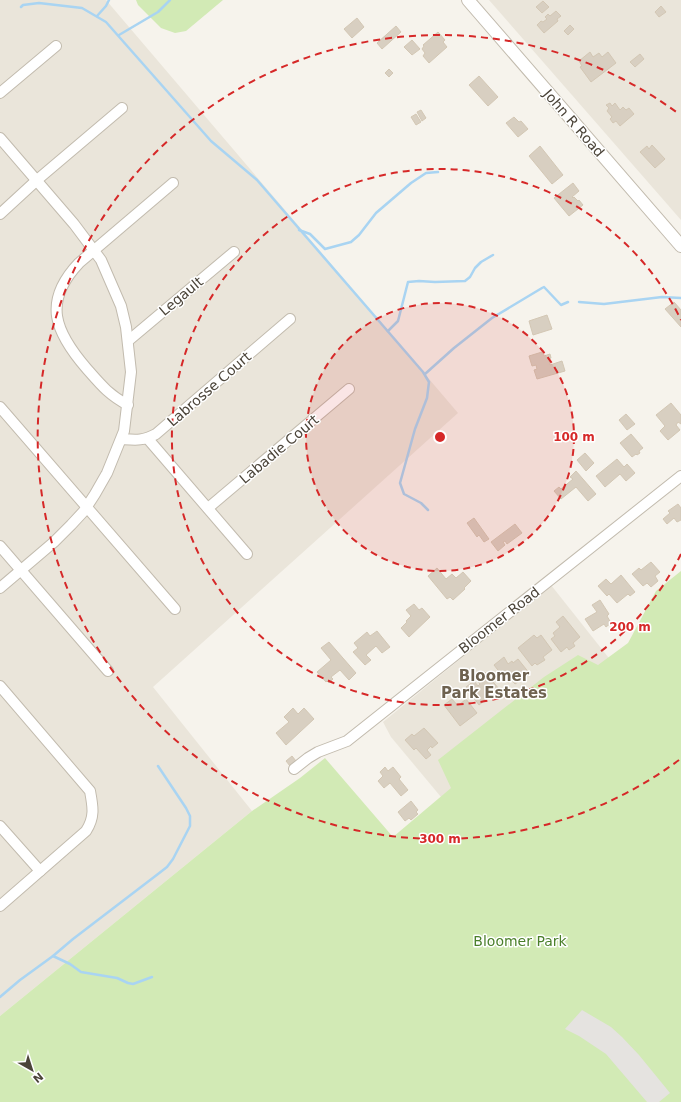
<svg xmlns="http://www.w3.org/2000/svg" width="681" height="1102" viewBox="0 0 681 1102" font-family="'DejaVu Sans',sans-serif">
  <rect width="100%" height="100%" fill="#f6f3ec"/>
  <g fill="#eae5da">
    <path d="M0 0H106L458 413 153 687 252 811 0 1016Z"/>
    <path d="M489 0H681V220Z"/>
    <path d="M551 585 612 662 441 797 391 737 383 722Z"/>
  </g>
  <g fill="#d2eab5">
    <path d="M136 0H223L186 31 175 33 161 28 138 5Z"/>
    <path d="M681 571V1102H0V1016L252 811 300 778 325 758 393 837 451 788 438 760 544 677 578 655 598 665 628 643 656 591Z"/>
  </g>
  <path fill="#e5e3e0" d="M582 1010 611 1027 622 1037 639 1055 670 1093 659 1102H647L606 1054 579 1036 565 1029Z"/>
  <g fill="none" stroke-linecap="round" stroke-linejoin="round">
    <g stroke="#a9d4f2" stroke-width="2.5">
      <path d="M21 7 23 5 39 3 82 8 106 22 211 141 257 180 423 372 429 382 427 398 415 429 400 483 404 494 421 503 428 510"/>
      <path d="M97 16 106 6 109 0"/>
      <path d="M119 35 158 12 170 0"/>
      <path d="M299 230 310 234 325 249 351 242 359 235 376 213 411 183 426 173 438 172"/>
      <path d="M579 302 604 304 662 297 681 298"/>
      <path d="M388 331 398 321 408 282 419 281 435 282 465 281 470 277 475 268 481 262 493 255"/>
      <path d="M425 374 454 348 492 318 542 288 544 287 561 305 568 302"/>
      <path d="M53 956 70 964 81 972 117 978 128 983 133 984 152 977"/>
      <path d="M0 997 20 980 53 956 73 939 158 874 167 867 173 859 190 826V816L186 808 158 766"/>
    </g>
  </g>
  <g fill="#d8cfc1" stroke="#d3c7b4">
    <path d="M543 1 549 7 542 13 536 7Z"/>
    <path d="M661 6 666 12 659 17 655 12Z"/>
    <path d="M556 11 561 16 557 19 558 21 544 33 537 25 541 21 543 22 547 19 545 17 548 14 550 16Z"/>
    <path d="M357 18 364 27 352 38 344 29Z"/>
    <path d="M570 25 574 29 568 35 564 31Z"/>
    <path d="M396 26 401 32 382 49 377 43Z"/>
    <path d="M438 32 445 40 443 42 447 47 429 63 423 56 425 53 422 49 424 46 423 45Z"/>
    <path d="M412 40 420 49 412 55 404 47Z"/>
    <path d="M590 52 593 57 599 53 602 57 608 52 616 63 591 82 580 67 582 66 579 61Z"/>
    <path d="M640 54 644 59 635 67 630 62Z"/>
    <path d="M389 69 393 73 389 77 385 73Z"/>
    <path d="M479 76 498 97 488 106 469 85Z"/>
    <path d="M610 103 612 106 615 103 620 110 623 107 626 110 629 108 634 114 620 126 616 121 613 123 610 119 612 117 607 111 609 108 606 105Z"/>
    <path d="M421 110 426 118 422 121 417 112Z"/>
    <path d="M416 114 421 122 416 125 411 117Z"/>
    <path d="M514 117 519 122 521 121 528 129 518 137 506 123Z"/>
    <path d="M652 145 665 159 655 168 640 152 647 146 649 149Z"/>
    <path d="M540 146 563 175 552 184 529 156Z"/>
    <path d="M573 183 579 191 572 197 573 198 574 197 578 201 579 200 583 205 569 216 554 198Z"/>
    <path d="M674 302 681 310V327L665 309Z"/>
    <path d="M547 315 552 329 533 335 529 321Z"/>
    <path d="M542 352 544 356 550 354 551 358 549 359 550 365 562 361 565 371 537 379 534 370 537 369 536 365 532 366 529 356Z"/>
    <path d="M671 403 681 415V424L678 422 676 425 680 430 668 440 660 431 665 426 656 415Z"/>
    <path d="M626 414 635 424 627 430 619 420Z"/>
    <path d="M631 434 643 448 639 451 640 453 637 455 636 454 632 457 620 443Z"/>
    <path d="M585 453 594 463 586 471 577 460Z"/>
    <path d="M617 459 624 467 627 464 635 473 626 481 620 474 605 487 596 476Z"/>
    <path d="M576 471 596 494 588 501 576 487 561 499 554 491 559 487 561 489 573 479 570 477Z"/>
    <path d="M678 504 681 508V520L677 522 674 518 667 524 663 519 670 513 668 511Z"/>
    <path d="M474 518 489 539 484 542 479 535 477 537 467 523Z"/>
    <path d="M515 524 522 533 507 544 505 541 503 542 505 545 498 551 491 542Z"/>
    <path d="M651 562 660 572 655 576 658 581 651 587 647 583 643 586 632 574 639 568 641 570Z"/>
    <path d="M437 568 446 579 452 574 456 578 463 572 471 581 464 588 465 589 453 600 450 597 447 599 428 576Z"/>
    <path d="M621 575 635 592 630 596 628 594 617 603 609 594 607 596 598 586 606 579 611 584Z"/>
    <path d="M600 600 609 614 607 616 611 623 606 627 604 624 593 631 585 619 597 612 592 605Z"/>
    <path d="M414 604 419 610 422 608 430 617 409 637 401 628 407 622 406 621 411 616 406 610Z"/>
    <path d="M563 616 580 637 573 643 575 646 569 650 567 647 561 652 551 639 555 636 553 633 560 627 556 622Z"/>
    <path d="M377 631 390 647 382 653 376 646 366 655 371 660 365 665 353 652 358 648 354 643 367 632 370 636Z"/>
    <path d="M534 635 537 638 541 635 552 650 543 657 545 660 537 665 535 663 532 666 518 648Z"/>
    <path d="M329 642 356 673 349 680 340 670 331 677 333 679 329 683 327 681 326 682 317 672 331 660 321 648Z"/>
    <path d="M504 657 508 664 512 661 513 663 518 659 530 674 515 684 512 680 508 683 494 665Z"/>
    <path d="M485 672 499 689 479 705 466 687 474 681 478 686 480 684 478 682 482 679 479 676Z"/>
    <path d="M452 699 458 706 466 699 477 713 460 726 444 705Z"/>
    <path d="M293 708 298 714 304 708 314 719 286 745 276 733 289 722 284 717Z"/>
    <path d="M424 728 438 743 432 748 431 746 427 750 431 755 426 759 416 748 414 750 405 740 412 734 414 736Z"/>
    <path d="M292 756 296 761 290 766 286 761Z"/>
    <path d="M385 767 388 771 393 767 401 777 399 779 408 790 401 796 390 783 384 788 378 781 383 776 380 772Z"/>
    <path d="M411 801 418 810 416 812 418 814 411 820 409 818 405 821 398 812Z"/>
  </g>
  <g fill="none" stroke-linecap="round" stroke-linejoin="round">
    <g stroke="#c2bbae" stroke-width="12">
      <g id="minor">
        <path d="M0 93 56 46"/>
        <path d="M0 138 74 224 101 260 121 306 126 327 131 372 124 431 107 473 95 494 84 511 71 525 54 542 0 588"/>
        <path d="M0 214 37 180 122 108"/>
        <path d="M128 341 234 252"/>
        <path d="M128 405C109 395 101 385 87 369 55 332 42 302 79 263L173 183"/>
        <path d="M0 407 175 609"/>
        <path d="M122 439C136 440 143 441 156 434L290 319"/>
        <path d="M148 439 247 554"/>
        <path d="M208 508 349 389"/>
        <path d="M0 546 108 671"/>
        <path d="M0 686 90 791C93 807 95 817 86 831L0 906"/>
        <path d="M294 769 308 758 318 752 347 741 681 476"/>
        <path d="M0 826 40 871"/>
      </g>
    </g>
    <g stroke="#c2bbae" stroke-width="14">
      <path id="tertiary" d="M468 0 681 246"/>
    </g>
    <use href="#minor" stroke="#fff" stroke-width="10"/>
    <use href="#tertiary" stroke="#fff" stroke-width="12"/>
  </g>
  <circle cx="440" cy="437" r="134" fill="#d62828" fill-opacity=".12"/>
  <g fill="none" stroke="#d62828" stroke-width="2" stroke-dasharray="7 5">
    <circle cx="440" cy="437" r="134"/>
    <path d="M681 554A268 268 0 1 1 681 320"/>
    <path d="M679 760A402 402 0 1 1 679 114"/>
  </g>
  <g text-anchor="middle" stroke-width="3" stroke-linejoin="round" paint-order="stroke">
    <g font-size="14" fill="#4b4439" stroke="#fff">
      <text transform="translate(574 123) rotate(49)" y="5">John R Road</text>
      <text transform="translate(181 296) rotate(-40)" y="5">Legault</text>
      <text transform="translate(209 389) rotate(-41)" y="5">Labrosse Court</text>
      <text transform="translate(279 449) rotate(-40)" y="5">Labadie Court</text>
      <text transform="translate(499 620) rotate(-38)" y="5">Bloomer Road</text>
    </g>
    <g font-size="14" fill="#4a7f2a" stroke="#fff">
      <text x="520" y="946">Bloomer Park</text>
    </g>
    <g font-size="15" font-weight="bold" fill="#6e6250" stroke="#fff">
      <text x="494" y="681">Bloomer<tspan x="494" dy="17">Park Estates</tspan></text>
    </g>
  </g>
  <circle cx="440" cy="437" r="6" fill="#d62828" stroke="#fff" stroke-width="2"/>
  <g font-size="12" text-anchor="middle" font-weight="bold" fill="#d62828" stroke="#fff" stroke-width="3" stroke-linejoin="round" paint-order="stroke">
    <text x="574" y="441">100 m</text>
    <text x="630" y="631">200 m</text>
    <text x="440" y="843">300 m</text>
  </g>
  <g transform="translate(32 1070) rotate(141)" stroke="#ffffff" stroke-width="3" paint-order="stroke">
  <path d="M0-3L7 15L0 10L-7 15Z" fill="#4b4439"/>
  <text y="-6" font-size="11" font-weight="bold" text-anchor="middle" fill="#4b4439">N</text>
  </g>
</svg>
